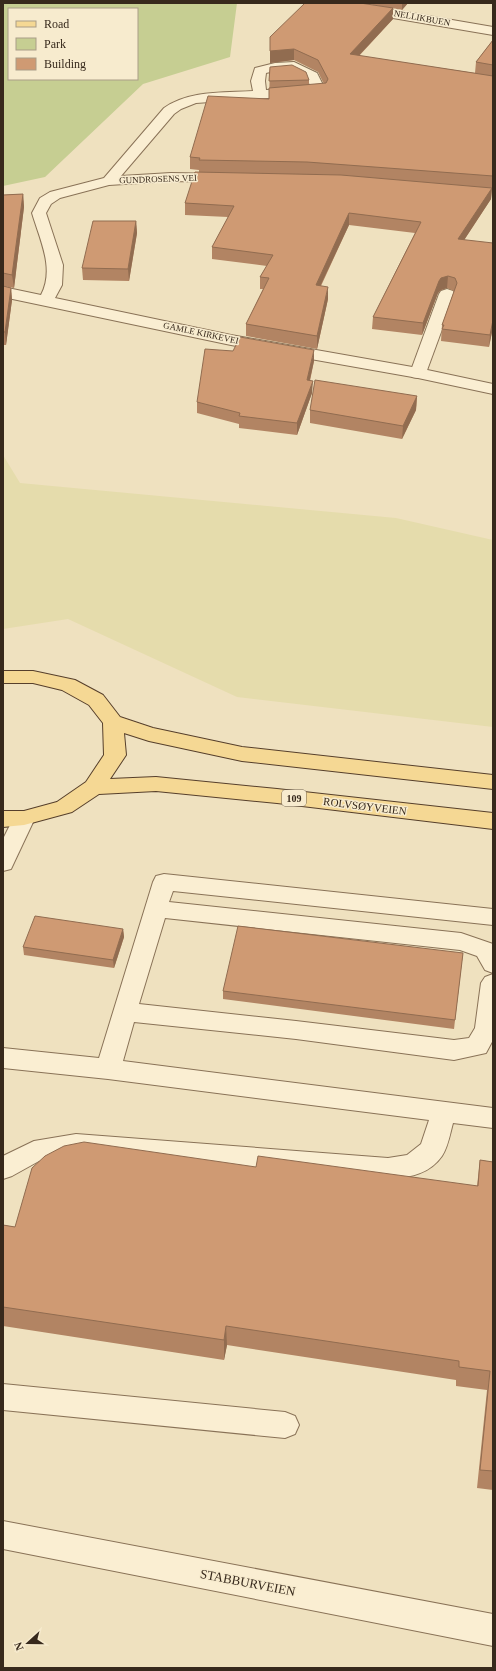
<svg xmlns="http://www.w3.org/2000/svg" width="496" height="1671" viewBox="0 0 496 1671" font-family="'Times New Roman',serif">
  <rect width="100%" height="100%" fill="#efe1bf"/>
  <path fill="#e5dcac" d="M3 455 20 483 396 518 493 540V727L237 697 68 619 3 629Z"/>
  <path fill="#c6ce92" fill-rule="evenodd" d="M3 3H237L230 57 143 84 45 177 3 186ZM9 9H137V79H9Z"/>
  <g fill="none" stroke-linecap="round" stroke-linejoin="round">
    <g stroke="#897257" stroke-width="2">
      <g id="lane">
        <path d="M447 289 453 291 455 294 426 373 424 377 418 378 412 377 410 373 439 294 441 291Z"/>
        <path d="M164 874 493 909V925L173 891 169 902 461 933 493 944V973L485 970 477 956 460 950 165 918 139 1004 296 1021 454 1040 469 1038 475 1028 481 983 485 977 493 974V1040L486 1053 454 1060 296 1039 134 1022 123 1061 493 1108V1128L453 1123C450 1134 448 1147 442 1156 429 1175 408 1177 388 1180L76 1154 39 1161 12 1176 3 1179V1156L34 1141 76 1134 388 1158 407 1155 421 1144 429 1120 108 1079 3 1068V1048L99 1058 153 882 156 876Z"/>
        <path d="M3 1384 285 1412 295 1416 299 1425 295 1434 285 1438 3 1410Z"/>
      </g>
    </g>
    <g stroke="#897257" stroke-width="2">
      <g id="street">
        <path d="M322 3H353L493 27V35L328 7 324 6Z"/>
        <path d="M294 62 317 73 326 91 324 94 196 103 181 109 174 114 121 176 171 173 222 174 227 175 229 178 227 181 222 182 171 181 109 185 60 198 51 204 46 213 63 265 62 285 55 298 231 335 418 368 493 384V394L418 378 231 345 3 297V287L41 295C55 269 40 240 32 213L40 198 50 192 104 178 164 108C190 90 223 93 253 91L251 81 255 68 275 63ZM292 70 307 78 311 88 266 90 265 81 266 73 275 71Z"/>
        <path d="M24 811 32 813 35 818 11 869 3 871V839L16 813Z"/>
        <path d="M3 1521 493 1614V1646L3 1549Z"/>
      </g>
    </g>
    <g stroke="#563f2b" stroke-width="2">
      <path id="primary" d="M3 671H33L75 680 103 695 120 717 153 728 242 747 493 775V789L242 761 149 741 124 733 126 755 110 779 156 777 277 789 493 813V829L277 803 156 791 99 794 72 812 24 825 3 827V811H24L57 802 86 782 104 755 103 723 89 705 62 690 33 683H3Z"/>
    </g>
    <use href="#lane" fill="#faeed2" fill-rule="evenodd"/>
    <use href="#street" fill="#faeed2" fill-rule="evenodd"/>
    <use href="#primary" fill="#f5d894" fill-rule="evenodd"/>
  </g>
  <g fill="#b28463">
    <path d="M362 3H408L402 10Z"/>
    <path d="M393 8V19L359 56 475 73 476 62 493 40V188H492L491 199 464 240 493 327 489 347 441 341 442 325 454 291 447 288 441 290 438 293 422 335 372 329 373 317 415 233 349 225 321 286 328 299 317 349 246 336V324L263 289H260V277L267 266 212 259V247L228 217 185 215V203L199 172V170L190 169V157L269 99 270 67 309 80V85L324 84 318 72 294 60 270 63V37Z"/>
    <path d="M23 194 24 207 14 288 3 286V195Z"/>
    <path d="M136 221 137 233 129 281 83 280 82 268Z"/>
    <path d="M3 286 11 288 12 300 6 345H3Z"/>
    <path d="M314 361 310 381 312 393 297 435 239 428V424L197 413V402Z"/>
    <path d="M417 396 416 410 402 439 310 423V410Z"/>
    <path d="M123 929 124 937 114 968 24 955 23 947Z"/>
    <path d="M463 953 454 1029 223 999V991Z"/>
    <path d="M480 1160 493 1162V1490L477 1488 487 1390 456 1386V1380L227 1345 224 1360 3 1326V1225L15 1227 256 1167 477 1186Z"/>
  </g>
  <g fill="#916c50">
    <path d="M402 3H408L402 10Z"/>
    <path d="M393 8V19L350 65V54Z"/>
    <path d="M294 49V60L270 63V51Z"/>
    <path d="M492 188 491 199 457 251 458 239Z"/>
    <path d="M23 194 24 207 14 288 12 275Z"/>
    <path d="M349 213V225L315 297 316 285Z"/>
    <path d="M136 221 137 233 129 281 128 269Z"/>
    <path d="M448 276 447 288 441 290 438 293 422 335 423 323 439 281 441 278Z"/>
    <path d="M328 287V299L317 349V336Z"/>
    <path d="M11 288 12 300 6 345 5 332Z"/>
    <path d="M493 320V327L489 347 490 335Z"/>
    <path d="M314 350V361L307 392V380Z"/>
    <path d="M313 381 312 393 297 435V423Z"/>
    <path d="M417 396 416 410 402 439 403 426Z"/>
    <path d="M123 929 124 937 114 968 113 960Z"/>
    <path d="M226 1326 227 1345 224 1360V1340Z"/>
  </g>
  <g fill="#cf9a73" stroke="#916c50">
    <path d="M305 3H360L393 8 350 54 493 76V176L401 169 307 162 199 160 200 158 190 157 208 96 269 99V88L326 83 328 79 318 60 294 49 270 51V37Z"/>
    <path d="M493 40V65L476 62Z"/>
    <path d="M292 65 306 72 309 80 269 81 270 67Z"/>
    <path d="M195 172 341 175 492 188 458 239 493 243V320L490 335 442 329 444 325H442L457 283 455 278 448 276 441 278 439 281 423 323 373 317 421 222 349 213 316 285 328 287 317 336 246 324 269 278 260 277 273 255 212 247 234 206 185 203Z"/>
    <path d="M23 194 12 275 3 273V195Z"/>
    <path d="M93 221H136L128 269 82 268Z"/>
    <path d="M3 286 11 288 5 332H3Z"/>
    <path d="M240 337 314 350 307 380 313 381 297 423 239 416 240 413 197 402 205 349 233 351Z"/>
    <path d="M315 380 417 396 403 426 310 410Z"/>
    <path d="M35 916 123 929 113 960 23 947Z"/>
    <path d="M238 926 463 953 455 1020 223 991Z"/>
    <path d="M84 1142 256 1167 258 1156 478 1186 480 1160 493 1162V1471L480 1470 490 1371 459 1367V1361L226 1326 224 1340 3 1307V1225L15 1227 32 1168 45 1156 64 1146Z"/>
  </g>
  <g text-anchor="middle" stroke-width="3" stroke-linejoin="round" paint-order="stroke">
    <g font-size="9" fill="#37291c" stroke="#f7ebce">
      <text transform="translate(422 18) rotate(10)" y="3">NELLIKBUEN</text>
      <text transform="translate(158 179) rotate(-2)" y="3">GUNDROSENS VEI</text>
      <text transform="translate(201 333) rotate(12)" y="3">GAMLE KIRKEVEI</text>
    </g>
    <rect fill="#f7ebce" stroke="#716351" stroke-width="1" x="282" y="790" width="24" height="16" rx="3"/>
    <g font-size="10" font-weight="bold" fill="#37291c">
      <text x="294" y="802">109</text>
    </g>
    <g font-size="11" fill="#37291c" stroke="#f7ebce">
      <text transform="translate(365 806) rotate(7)" y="4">ROLVSØYVEIEN</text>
    </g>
    <g font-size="13" fill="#37291c" stroke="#f7ebce">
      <text transform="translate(248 1582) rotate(11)" y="5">STABBURVEIEN</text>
    </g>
  </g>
  <rect width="496" height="1671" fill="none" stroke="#37291c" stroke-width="8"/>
  <rect x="8" y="8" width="130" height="72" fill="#f7ebce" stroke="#aa9d87"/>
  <rect x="16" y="21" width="20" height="6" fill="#f5d894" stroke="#aa9d87"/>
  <text x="44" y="28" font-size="12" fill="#37291c">Road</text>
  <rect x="16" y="38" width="20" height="12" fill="#c6ce92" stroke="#aa9d87"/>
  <text x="44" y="48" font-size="12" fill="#37291c">Park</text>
  <rect x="16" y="58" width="20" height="12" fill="#cf9a73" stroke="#aa9d87"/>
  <text x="44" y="68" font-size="12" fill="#37291c">Building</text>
  <g transform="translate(28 1643) rotate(249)" stroke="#f7ebce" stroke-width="3" paint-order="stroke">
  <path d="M0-3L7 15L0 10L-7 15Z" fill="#37291c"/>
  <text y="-6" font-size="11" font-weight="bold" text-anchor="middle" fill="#37291c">N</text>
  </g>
</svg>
